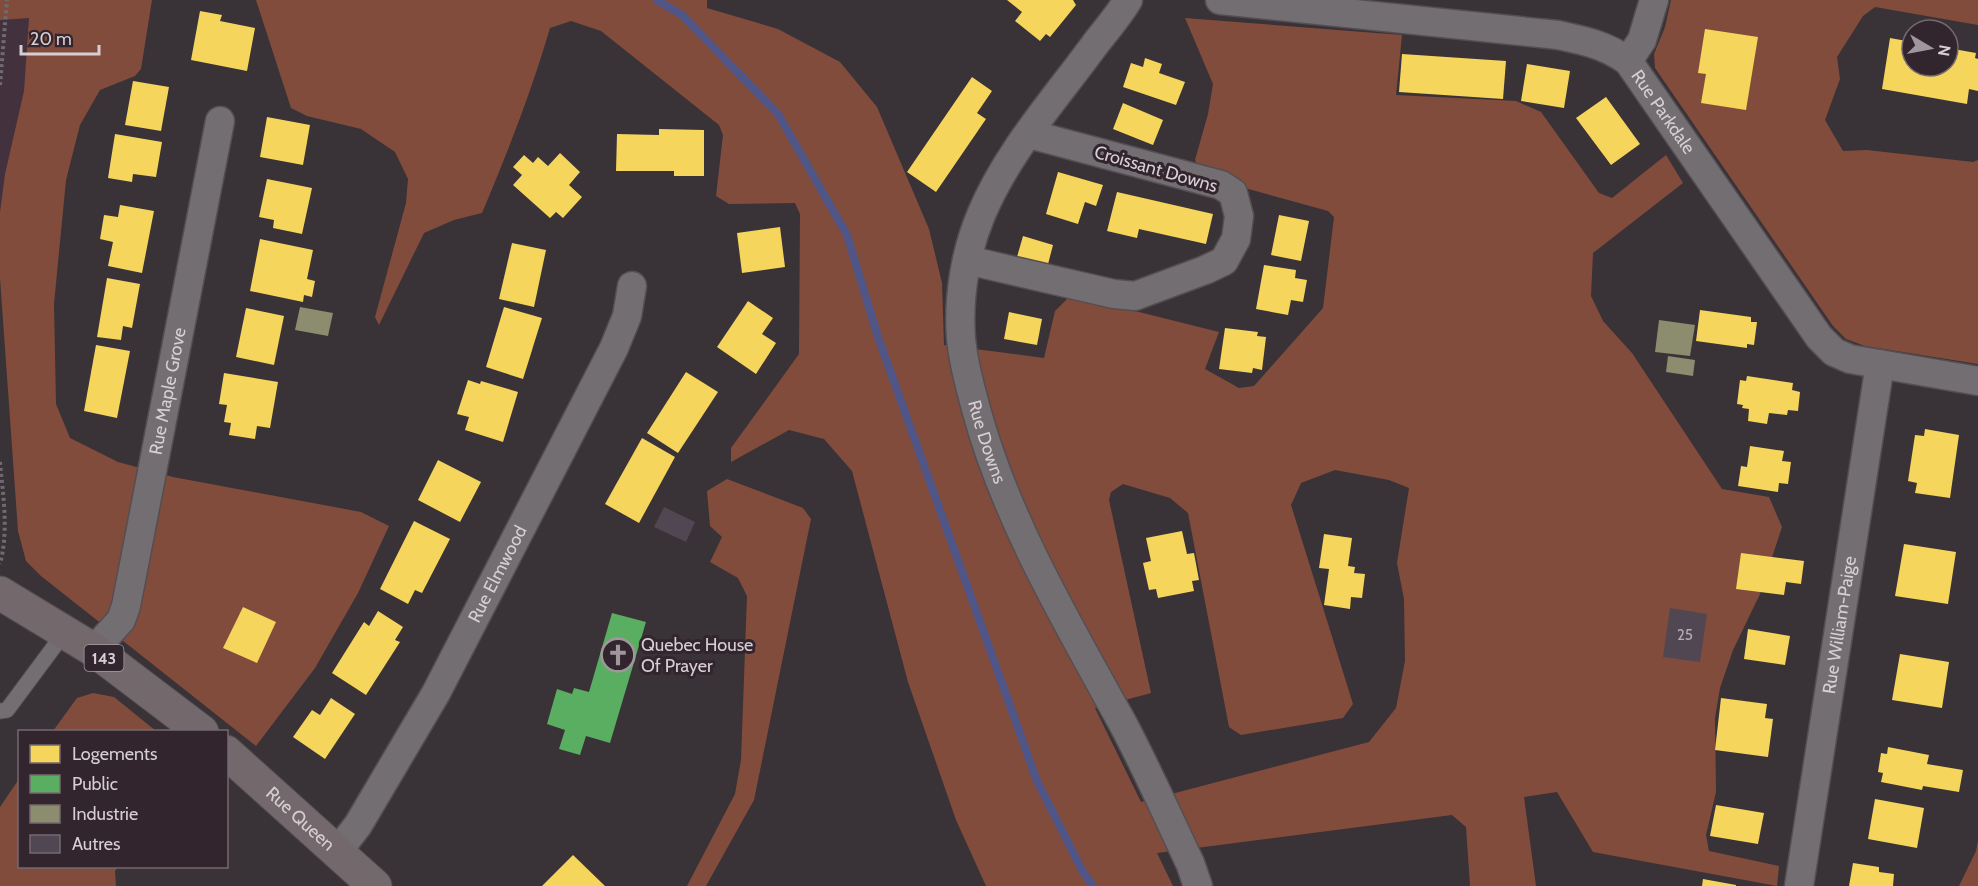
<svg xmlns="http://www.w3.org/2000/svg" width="1978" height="886" viewBox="0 0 1978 886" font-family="Cabin,sans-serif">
  <rect width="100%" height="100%" fill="#393237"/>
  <path fill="#43323e" d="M29 17 24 91 5 174 0 212V20Z"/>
  <g fill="#824c3d" fill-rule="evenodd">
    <path d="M0 0H152L141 69 135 76 100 90 80 125 66 180 54 304 56 404 70 438 118 462 173 477 361 512 389 526 358 593 315 668 256 746 41 576 26 561 18 531 0 278V212L5 174 24 91 29 18 0 20Z"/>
    <path d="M256 0H707V8L778 29 840 62 877 107 929 229 942 283 944 345 1044 358 1055 311 1068 298 1139 312 1219 332 1205 369 1239 388 1254 386 1323 308 1334 217 1328 211 1202 176 1195 160 1208 114 1213 84 1185 18 1402 35 1396 95 1516 101 1541 112 1599 193 1612 198 1666 155 1683 183 1593 253 1591 296 1603 321 1632 353 1722 489 1769 497 1782 527 1760 594 1733 650 1720 688 1715 718 1716 792 1706 835 1709 851 1779 866 1777 886 1593 852 1557 792 1524 797 1536 886H1470L1466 827 1452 815 1157 853 1173 886H986L956 820 908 682 852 471 824 439 789 430 731 462V448L799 354 800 214 795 203 729 204 716 196 723 135 719 125 601 31 571 21 550 28C531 93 508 151 482 213L454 220 424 233 379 325 375 317 406 203 408 179 395 152 361 129 307 116 291 108ZM1335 470 1389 480 1409 488 1397 563 1404 599 1405 661 1396 708 1369 742 1141 802 1095 708 1151 693 1109 500 1111 492 1123 484 1170 498 1188 513 1229 727 1241 735 1343 718 1353 704 1291 505 1301 483Z"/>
    <path d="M1671 0H1978V25L1875 7 1863 16 1837 57 1840 79 1825 120 1843 151 1867 150 1973 162 1978 160V364L1865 346 1846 339 1833 326 1655 68 1654 54 1665 27Z"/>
    <path d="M727 479 803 508 811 519 754 800 706 886H687L735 794 741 760 747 596 738 578 710 562 722 537 710 526 707 491Z"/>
    <path d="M93 693 114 697 156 731H53L77 698Z"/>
    <path d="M19 779 20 866 118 867 115 871 116 886H0V807Z"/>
    <path d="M1978 840V886H1959L1976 851Z"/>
  </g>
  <g fill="#f6d55c">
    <path d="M1007 0H1073L1076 5 1050 37 1046 34 1040 41 1015 21 1022 12Z"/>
    <path d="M200 11 222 15 220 21 255 28 247 71 191 60Z"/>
    <path d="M1705 29 1758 37 1746 110 1701 103 1706 74 1698 73Z"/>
    <path d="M1890 38 1912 42V66H1948V48L1976 53 1975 58 1978 59V91L1969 89 1967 104 1882 89Z"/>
    <path d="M1402 54 1506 61 1503 99 1399 92Z"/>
    <path d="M1145 58 1162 64 1159 73 1185 82 1176 105 1123 87 1131 63 1143 67Z"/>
    <path d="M1527 64 1570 71 1564 108 1521 101Z"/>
    <path d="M972 77 992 91 977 113 986 119 936 192 907 172Z"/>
    <path d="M133 81 169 87 161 131 125 125Z"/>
    <path d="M1606 97 1640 144 1611 165 1576 118Z"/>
    <path d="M1123 103 1163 120 1153 145 1113 129Z"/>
    <path d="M267 117 310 125 303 165 260 157Z"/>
    <path d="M659 129 704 130V176H674V171H616L617 134 659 135Z"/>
    <path d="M115 134 162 142 156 177 133 174 132 182 108 178Z"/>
    <path d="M560 153 580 172 569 185 582 197 563 218 556 212 550 218 513 185 522 175 513 167 524 155 533 163 538 157 548 166Z"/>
    <path d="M1058 172 1103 185 1096 206 1085 202 1078 224 1046 214Z"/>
    <path d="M267 179 312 188 302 234 273 228 274 220 259 217Z"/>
    <path d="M1117 192 1213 214 1206 244 1139 229 1137 238 1107 231Z"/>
    <path d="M120 205 154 211 142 273 108 266 113 242 100 239 104 215 118 217Z"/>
    <path d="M1279 215 1309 221 1301 261 1271 255Z"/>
    <path d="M780 227 785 267 742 273 737 233Z"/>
    <path d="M1023 236 1053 245 1046 272 1015 264Z"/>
    <path d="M260 239 313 250 307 279 315 281 312 297 304 295 303 302 250 291Z"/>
    <path d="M512 243 546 250 534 307 499 299Z"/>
    <path d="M1264 265 1296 270 1295 278 1307 280 1303 302 1291 300 1288 315 1256 309Z"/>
    <path d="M107 278 140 284 132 328 123 326 121 340 97 337Z"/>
    <path d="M748 301 773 318 762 334 776 343 756 374 717 347Z"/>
    <path d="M504 307 542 318 523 379 486 367Z"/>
    <path d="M246 308 284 316 274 365 236 357Z"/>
    <path d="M1700 310 1751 317V322H1757L1754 345 1747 344V348L1696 341Z"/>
    <path d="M1009 312 1042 319 1037 345 1004 339Z"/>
    <path d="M1225 328 1258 332 1257 336 1266 337 1262 370 1253 368 1252 373 1219 369Z"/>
    <path d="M96 345 130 351 117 418 84 411Z"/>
    <path d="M686 372 718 392 678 453 647 433Z"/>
    <path d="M224 373 278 382 270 428 257 426 255 439 229 435 231 423 224 422 227 405 219 404Z"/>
    <path d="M1747 376 1793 383 1792 390 1800 392 1798 411 1788 410 1787 415 1769 413 1767 424 1748 421 1749 409 1742 408 1743 405 1737 404 1740 380 1746 381Z"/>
    <path d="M468 380 480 384 481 381 518 392 503 442 465 430 469 417 457 414Z"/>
    <path d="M1925 429 1959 435 1950 498 1915 493 1917 483 1908 481 1915 435 1924 436Z"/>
    <path d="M642 438 675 457 639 523 605 504Z"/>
    <path d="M1750 446 1784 451 1782 461 1791 462 1788 484 1779 483 1778 492 1738 486 1741 466 1747 467Z"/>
    <path d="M438 460 481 482 460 522 418 500Z"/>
    <path d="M414 521 450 539 422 593 415 590 408 604 380 589Z"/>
    <path d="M1182 531 1187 554 1194 553 1199 580 1192 581 1194 591 1158 598 1156 589 1149 590 1143 563 1151 561 1146 538Z"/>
    <path d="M1324 534 1352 538 1348 566 1355 567 1354 573 1365 574 1362 598 1351 597 1350 609 1324 605 1329 569 1319 568Z"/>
    <path d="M1904 544 1956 552 1948 604 1895 596Z"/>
    <path d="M1741 553 1804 561 1801 584 1786 582 1784 595 1736 589Z"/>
    <path d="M243 607 276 622 257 663 223 648Z"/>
    <path d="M378 611 403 627 395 640 400 642 366 695 332 673 364 622 369 626Z"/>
    <path d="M1748 629 1790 636 1785 665 1744 659Z"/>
    <path d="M1900 654 1949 662 1942 708 1892 700Z"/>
    <path d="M331 698 355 714 325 759 293 737 312 710 320 715Z"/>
    <path d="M1721 698 1767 704 1765 718 1773 719 1768 757 1715 750Z"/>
    <path d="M1888 747 1929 755 1927 764 1963 770 1959 792 1923 786 1922 790 1881 782 1883 773 1878 772 1881 753 1887 754Z"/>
    <path d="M1875 799 1924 808 1917 848 1868 839Z"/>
    <path d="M1716 805 1764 813 1758 844 1710 836Z"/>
    <path d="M573 855 605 886H542Z"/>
    <path d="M1853 863 1879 867V872L1894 874 1893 886H1849Z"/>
    <path d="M1703 879 1736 885V886H1702Z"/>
  </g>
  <path fill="#5aae61" d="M612 613 646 622 610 743 586 736 580 755 559 749 565 730 547 724 557 689 572 694 574 688 589 692Z"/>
  <g fill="#8c8c6e">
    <path d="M300 307 333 313 328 336 295 330Z"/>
    <path d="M1659 320 1695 325 1690 356 1655 352Z"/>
    <path d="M1668 356 1695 360 1693 376 1666 372Z"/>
  </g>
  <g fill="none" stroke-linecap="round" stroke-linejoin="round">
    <path stroke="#505587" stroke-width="8" d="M657 0 682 15 778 114 847 235 878 337 1037 781 1083 872 1093 886"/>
  </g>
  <g fill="#504753">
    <path d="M664 507 695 522 686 542 654 527Z"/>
    <path d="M1670 608 1707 614 1700 662 1663 657Z"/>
  </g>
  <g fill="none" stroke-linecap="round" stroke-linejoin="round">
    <g stroke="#544e52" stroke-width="17">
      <path id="service" d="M0 711 7 710 65 632"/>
    </g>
    <g stroke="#544e52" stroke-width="31">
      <g id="minor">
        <path id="s1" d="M1128 0C1119 15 1107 29 1096 43 1056 98 1007 152 981 215 965 253 958 298 961 338 963 363 970 386 976 409 1006 520 1068 624 1123 724 1147 769 1168 817 1190 863L1198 886"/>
        <path id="s2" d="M1220 0 1558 35C1586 41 1605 45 1628 61L1819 337 1834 352 1850 359 1978 381"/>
        <path d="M1628 61 1642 40 1654 0"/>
        <path d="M967 260 1114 294 1135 296 1205 270 1224 261 1236 239 1239 216 1233 193 1221 185 1029 134"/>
        <path id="s3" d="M94 650 121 620 126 606 220 121"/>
        <path id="s4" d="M338 851 358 825 436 693 614 348 627 316 632 286"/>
        <path id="s5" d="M1799 886 1880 364"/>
      </g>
    </g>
    <g stroke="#544e52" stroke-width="35">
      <g id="primary">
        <path d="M0 593 94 650 202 732"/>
        <path id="s6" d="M226 752 375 886"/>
      </g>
    </g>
    <g stroke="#6f6a6e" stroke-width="4" stroke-dasharray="3 3" stroke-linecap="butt">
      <path d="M0 85 7 0"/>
      <path d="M0 462C3 496 9 530 0 564"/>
    </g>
    <use href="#service" stroke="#736e72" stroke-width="15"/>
    <use href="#minor" stroke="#736e72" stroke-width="28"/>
    <use href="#primary" stroke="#73696d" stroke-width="33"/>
  </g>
  <defs>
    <g id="church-ring" transform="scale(1.725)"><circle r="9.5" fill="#32252e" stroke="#a0979d" stroke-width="1.5"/><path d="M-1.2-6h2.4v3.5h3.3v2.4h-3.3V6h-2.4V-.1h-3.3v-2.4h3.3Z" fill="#a0979d"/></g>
  </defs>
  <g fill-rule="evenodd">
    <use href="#church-ring" x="618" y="655"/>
  </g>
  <g text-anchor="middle" stroke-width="6" stroke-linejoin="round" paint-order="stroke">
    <g font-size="15" fill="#b5acb4">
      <text x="1685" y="640">25</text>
    </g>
    <rect fill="#32252e" stroke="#a69ba2" stroke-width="1.5" x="84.5" y="645" width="39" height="26" rx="4.5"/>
    <g font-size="16" font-weight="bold" fill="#d7ced4">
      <text x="104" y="664">143</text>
    </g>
    <g font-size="18" fill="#d7ced4" stroke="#32252e">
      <text dy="6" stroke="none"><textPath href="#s2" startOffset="477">Rue Parkdale</textPath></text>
      <text transform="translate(1156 169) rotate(16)" y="6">Croissant Downs</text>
      <text dy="6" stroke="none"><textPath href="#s3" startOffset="274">Rue Maple Grove</textPath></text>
      <text dy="6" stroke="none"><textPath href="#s1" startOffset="494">Rue Downs</textPath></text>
      <text dy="6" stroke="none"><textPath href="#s4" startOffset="320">Rue Elmwood</textPath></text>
      <text dy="6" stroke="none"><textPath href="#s5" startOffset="264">Rue William-Paige</textPath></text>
      <text dy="6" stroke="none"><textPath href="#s6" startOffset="100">Rue Queen</textPath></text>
    </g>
    <g font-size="18" fill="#d7ced4" stroke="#32252e" text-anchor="start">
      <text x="641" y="651">Quebec House<tspan x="641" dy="21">Of Prayer</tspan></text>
    </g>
  </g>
  <rect x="18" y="730" width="210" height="138" fill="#32252e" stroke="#746970" stroke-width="1.5"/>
  <rect x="30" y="745" width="30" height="18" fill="#f6d55c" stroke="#746970" stroke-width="1.5"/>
  <text x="72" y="760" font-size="18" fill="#d7ced4">Logements</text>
  <rect x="30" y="775" width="30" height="18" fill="#5aae61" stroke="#746970" stroke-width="1.5"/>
  <text x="72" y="790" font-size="18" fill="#d7ced4">Public</text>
  <rect x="30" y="805" width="30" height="18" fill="#8c8c6e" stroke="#746970" stroke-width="1.5"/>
  <text x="72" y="820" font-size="18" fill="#d7ced4">Industrie</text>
  <rect x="30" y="835" width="30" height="18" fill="#504753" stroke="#746970" stroke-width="1.5"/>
  <text x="72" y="850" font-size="18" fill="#d7ced4">Autres</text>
  <g transform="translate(1930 48) rotate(100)"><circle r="28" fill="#32252e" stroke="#746970" stroke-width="1.5"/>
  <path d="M0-4.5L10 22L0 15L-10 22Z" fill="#a0979d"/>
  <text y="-9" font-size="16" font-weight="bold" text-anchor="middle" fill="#d7ced4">N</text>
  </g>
  <path d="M21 45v9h78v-9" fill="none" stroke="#d7ced4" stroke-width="3"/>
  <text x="30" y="45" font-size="18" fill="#d7ced4" stroke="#32252e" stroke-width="4.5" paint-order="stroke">20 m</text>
</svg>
